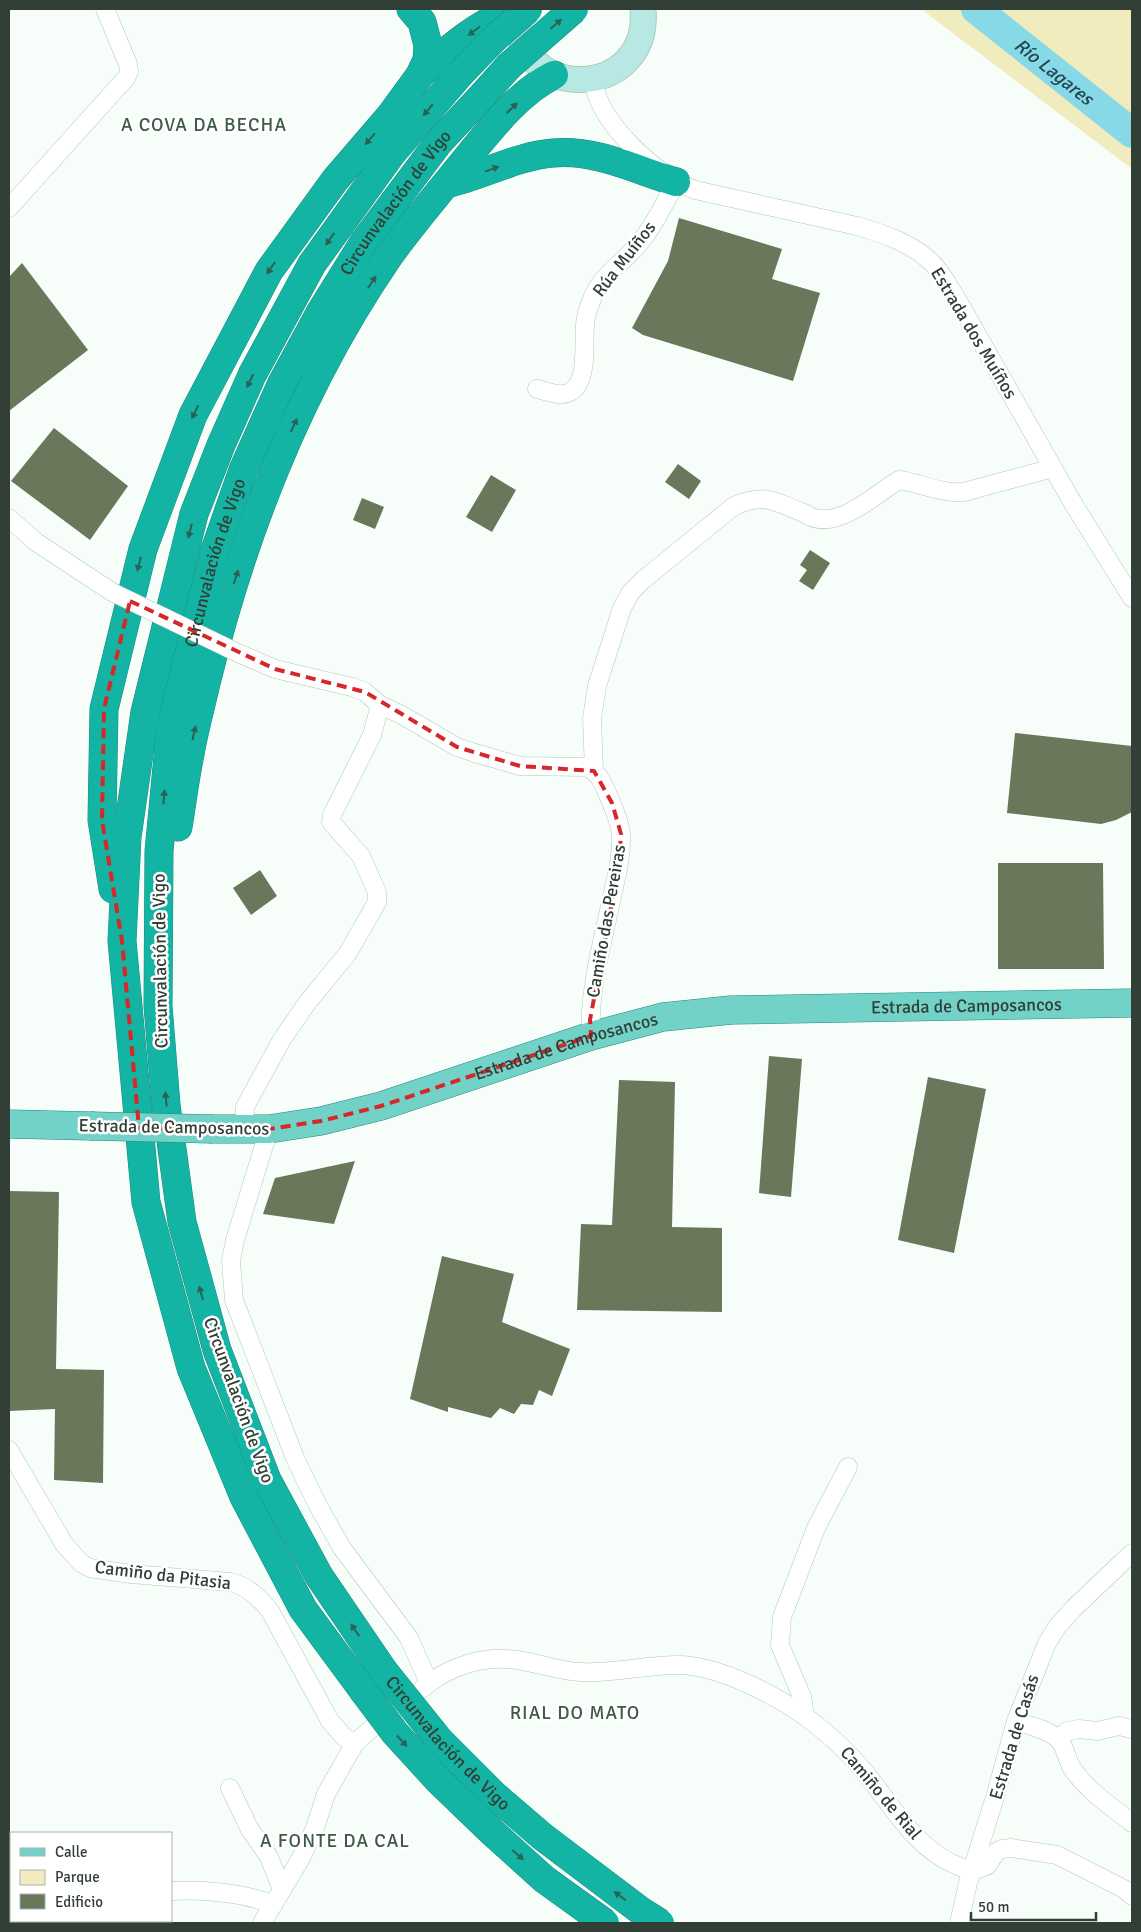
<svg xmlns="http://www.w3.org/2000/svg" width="1141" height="1932" viewBox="0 0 1141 1932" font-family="Signika,sans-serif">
  <rect width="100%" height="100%" fill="#f7fdf9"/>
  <path fill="#f0ecbe" d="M921 9H1132V169Z"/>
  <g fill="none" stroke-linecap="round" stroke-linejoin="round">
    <path stroke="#87d9e8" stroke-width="30" id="s1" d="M976 9 1132 133"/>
  </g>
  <g fill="#69775b">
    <path d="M679 218 782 249 772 279 820 293 793 381 643 335 632 328 668 261Z"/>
    <path d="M22 263 88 350 9 411V277Z"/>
    <path d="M54 428 128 486 90 540 11 481Z"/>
    <path d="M678 464 701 481 689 499 665 482Z"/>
    <path d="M491 475 516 490 492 532 466 517Z"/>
    <path d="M362 498 384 507 375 529 353 520Z"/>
    <path d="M810 550 830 563 813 590 799 581 807 570 800 565Z"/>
    <path d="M1015 733 1132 746V812L1116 820 1101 824 1007 813Z"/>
    <path d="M998 863H1103L1104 969H998Z"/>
    <path d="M260 870 277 896 251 915 233 888Z"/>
    <path d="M769 1056 802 1059 791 1197 759 1193Z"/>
    <path d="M928 1077 986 1089 954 1253 898 1240Z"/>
    <path d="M619 1080 675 1082 672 1227 722 1228V1312L577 1310 581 1224 612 1225Z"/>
    <path d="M355 1161 334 1224 263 1214 275 1178Z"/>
    <path d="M9 1191 59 1192 56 1369 104 1370 103 1483 54 1480 55 1409 9 1411Z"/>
    <path d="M442 1256 514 1274 502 1322 570 1349 552 1396 539 1390 533 1405 521 1404 514 1414 500 1408 491 1418 448 1407V1412L410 1399Z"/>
  </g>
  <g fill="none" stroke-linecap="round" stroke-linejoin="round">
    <g stroke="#abcbb6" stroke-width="19">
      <g id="minor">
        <path d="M593 80C599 123 655 175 695 190L857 226C884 234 912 243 932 263 943 274 950 288 958 301L1074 505 1132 598"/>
        <path d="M9 208 126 78 129 72 128 64 105 9"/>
        <path d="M537 389C550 392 566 400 576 387 589 370 582 337 586 317 587 311 590 304 592 299 600 277 622 263 636 247 653 228 664 204 676 182"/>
        <path d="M9 518 36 542 112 592"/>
        <path d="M238 653 275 669 352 687 365 692 380 705 400 714 457 747 475 753 520 766 585 767C599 772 602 781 608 795 613 806 620 822 621 835 622 854 617 874 613 892 604 936 588 992 591 1036"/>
        <path d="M594 771 592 718 597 686 622 608 631 592 643 580 734 506C765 492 775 502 804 513 834 535 875 494 899 480 921 483 941 494 964 492L1053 468"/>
        <path d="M244 1129 245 1107 281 1041 307 1003 348 953 377 902V892L361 856 331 822 332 815 372 735 380 705"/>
        <path d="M269 1129 235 1240 231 1261 234 1300 295 1458 317 1504 342 1548 409 1638 429 1683"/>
        <path d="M9 1450 64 1544 81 1563 90 1568 131 1574 231 1582C248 1587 259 1597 270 1611L330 1721 344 1737 355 1743"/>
        <path d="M422 1689C448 1666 484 1655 517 1660 538 1663 559 1671 580 1672 613 1674 645 1665 678 1665 719 1665 783 1698 815 1724 833 1738 849 1753 864 1771 892 1805 915 1849 958 1866 962 1868 968 1870 972 1870 977 1870 982 1867 987 1866L996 1852 1002 1849 1011 1848 1057 1855 1124 1889 1132 1896"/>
        <path d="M805 1716 802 1697 780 1645 782 1617 816 1528 848 1467"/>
        <path d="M1016 1721C1029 1726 1049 1729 1059 1740 1066 1747 1066 1759 1072 1768 1087 1791 1111 1806 1132 1823"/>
        <path d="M1059 1740 1067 1731 1079 1729 1097 1731 1119 1726 1132 1729"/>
        <path d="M230 1788 249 1828 269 1857 282 1890"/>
        <path d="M171 1891C200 1889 247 1893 273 1905"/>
        <path d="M262 1923 301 1858 315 1828 326 1794 355 1743 372 1728"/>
        <path d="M959 1923 968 1883 995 1797 1016 1721 1047 1643 1057 1627 1074 1608 1132 1553"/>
      </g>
    </g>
    <g stroke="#abcbb6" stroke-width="27">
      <path id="secondary" d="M517 9C513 105 651 101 643 9"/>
    </g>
    <g stroke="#1e8b7e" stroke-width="29">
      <g id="primary">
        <path d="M9 1124 91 1126"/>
        <path id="s2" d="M212 1129H269L321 1121 381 1106 591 1036 663 1017 731 1010 1132 1003"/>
      </g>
    </g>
    <g stroke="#1e8b7e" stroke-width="29">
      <g id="motorway">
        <path d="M420 75C449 48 479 22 517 9"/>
        <path d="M446 184C482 176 516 156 553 153 596 149 636 170 676 182"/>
        <path d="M178 827C182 803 185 778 190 754 194 730 201 706 206 683 243 532 301 384 389 256 409 228 432 201 453 175 481 142 514 94 554 75"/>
        <path d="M113 889 102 820 104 709 143 549 193 415 269 271 335 180 390 116 420 75 427 60 428 45 422 22 411 9"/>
        <path id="s3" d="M383 1670 319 1576 267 1480 217 1350 182 1222 166 1105 158 1006 159 851 171 725 214 553 243 470 282 383 320 313 364 242 439 142 483 95"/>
        <path d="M362 1689 303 1609 244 1497 191 1368 146 1202 122 941 127 837 145 712 194 514 221 445 252 375 312 264 392 153 460 74"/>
      </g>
    </g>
    <use href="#minor" stroke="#fff" stroke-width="18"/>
    <use href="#secondary" stroke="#b8e8e4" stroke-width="25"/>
    <use href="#primary" stroke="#72d2c8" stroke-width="28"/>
    <use href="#motorway" stroke="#14b4a4" stroke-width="28"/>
    <g stroke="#abcbb6" stroke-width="19" stroke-linecap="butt">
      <path id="minor-bridge" d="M112 592 238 653"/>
    </g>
    <g stroke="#1e8b7e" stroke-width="29" stroke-linecap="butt">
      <path id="primary-bridge" d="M91 1126 212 1129"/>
    </g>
    <g stroke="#1e8b7e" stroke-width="29" stroke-linecap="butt">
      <g id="motorway-bridge">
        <path d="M460 74 495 38 528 9"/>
        <path d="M483 95 509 66 574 9"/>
        <path id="s4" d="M383 1670 440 1741 494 1795 543 1837 641 1911 660 1923"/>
        <path d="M362 1689 395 1733 438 1780 492 1832 544 1879 605 1923"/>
      </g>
    </g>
    <use href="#minor-bridge" stroke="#fff" stroke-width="18"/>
    <use href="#primary-bridge" stroke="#72d2c8" stroke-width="28"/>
    <use href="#motorway-bridge" stroke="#14b4a4" stroke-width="28"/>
  </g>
  <defs><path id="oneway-solid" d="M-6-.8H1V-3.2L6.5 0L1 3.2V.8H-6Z" transform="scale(1.25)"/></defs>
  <g fill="#296257">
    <use href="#oneway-solid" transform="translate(556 24) rotate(-41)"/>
    <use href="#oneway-solid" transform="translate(474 31) rotate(143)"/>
    <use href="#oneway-solid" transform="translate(512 108) rotate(-45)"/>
    <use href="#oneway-solid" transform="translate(428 110) rotate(130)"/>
    <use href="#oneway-solid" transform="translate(370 139) rotate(131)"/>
    <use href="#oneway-solid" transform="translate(492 169) rotate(-20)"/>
    <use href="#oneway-solid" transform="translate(330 239) rotate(125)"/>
    <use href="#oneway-solid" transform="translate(271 268) rotate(124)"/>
    <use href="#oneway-solid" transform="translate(372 282) rotate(-57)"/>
    <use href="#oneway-solid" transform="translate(250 381) rotate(115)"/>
    <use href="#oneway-solid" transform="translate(195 412) rotate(116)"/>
    <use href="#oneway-solid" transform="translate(294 425) rotate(-65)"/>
    <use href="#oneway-solid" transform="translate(190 531) rotate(104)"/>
    <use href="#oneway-solid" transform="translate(139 564) rotate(104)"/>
    <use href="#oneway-solid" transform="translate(236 577) rotate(-72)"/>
    <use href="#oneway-solid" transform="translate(194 733) rotate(-77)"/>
    <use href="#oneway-solid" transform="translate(164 797) rotate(-85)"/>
    <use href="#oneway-solid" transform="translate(166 1099) rotate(-95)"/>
    <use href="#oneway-solid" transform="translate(201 1293) rotate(-105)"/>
    <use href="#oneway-solid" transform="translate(355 1630) rotate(-124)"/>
    <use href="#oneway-solid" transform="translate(402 1741) rotate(47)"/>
    <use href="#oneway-solid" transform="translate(518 1855) rotate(41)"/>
    <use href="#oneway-solid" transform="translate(620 1896) rotate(-143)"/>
  </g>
  <path fill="none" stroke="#d62828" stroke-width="4" stroke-dasharray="10 6" stroke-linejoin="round" d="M130 601 275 669 365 692 457 747 520 766 594 771 612 803 621 834 619 865 590 1020 591 1036 381 1106 321 1121 269 1129 139 1128 122 941 102 820 104 709Z"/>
  <g text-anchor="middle" stroke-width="5" stroke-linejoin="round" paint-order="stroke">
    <g font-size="18" fill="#323f36" stroke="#fff">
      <text dy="6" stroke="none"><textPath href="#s3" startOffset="1568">Circunvalación de Vigo</textPath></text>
      <text transform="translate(624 259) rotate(-52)" y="6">Rúa Muíños</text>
      <text transform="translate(974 333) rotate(59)" y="6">Estrada dos Muíños</text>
      <text dy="6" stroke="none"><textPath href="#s3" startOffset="1162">Circunvalación de Vigo</textPath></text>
      <text transform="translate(606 921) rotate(-80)" y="6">Camiño das Pereiras</text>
      <text transform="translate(160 961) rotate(-91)" y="6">Circunvalación de Vigo</text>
      <text dy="6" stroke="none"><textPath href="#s2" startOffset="771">Estrada de Camposancos</textPath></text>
      <text dy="6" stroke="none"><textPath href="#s2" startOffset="366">Estrada de Camposancos</textPath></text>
      <text transform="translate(174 1127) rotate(1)" y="6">Estrada de Camposancos</text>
      <text transform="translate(239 1400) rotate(70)" y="6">Circunvalación de Vigo</text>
      <text transform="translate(163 1575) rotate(7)" y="6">Camiño da Pitasia</text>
      <text transform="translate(1014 1737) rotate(-73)" y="6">Estrada de Casás</text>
      <text dy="6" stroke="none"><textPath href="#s4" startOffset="98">Circunvalación de Vigo</textPath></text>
      <text transform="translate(881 1793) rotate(50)" y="6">Camiño de Rial</text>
    </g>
    <g font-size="19" font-style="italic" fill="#21484e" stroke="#fff">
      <text dy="7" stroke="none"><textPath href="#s1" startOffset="100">Río Lagares</textPath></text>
    </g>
    <g font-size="19" letter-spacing="1" fill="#3e5a48" stroke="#fff">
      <text x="204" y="131">A COVA DA BECHA</text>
      <text x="575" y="1719">RIAL DO MATO</text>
      <text x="335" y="1847">A FONTE DA CAL</text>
    </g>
  </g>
  <rect width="1141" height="1932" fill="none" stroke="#323f36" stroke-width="20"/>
  <rect x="10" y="1832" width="162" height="90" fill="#ffffff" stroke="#adb2af"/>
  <rect x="20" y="1848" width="25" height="8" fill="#72d2c8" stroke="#adb2af"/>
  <text x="55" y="1857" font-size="15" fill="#323f36">Calle</text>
  <rect x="20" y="1870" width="25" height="15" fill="#f0ecbe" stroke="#adb2af"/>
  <text x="55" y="1882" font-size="15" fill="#323f36">Parque</text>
  <rect x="20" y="1894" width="25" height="15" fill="#69775b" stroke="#adb2af"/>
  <text x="55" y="1907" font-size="15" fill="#323f36">Edificio</text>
  <path d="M971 1912v8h125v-8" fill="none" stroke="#323f36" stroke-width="2.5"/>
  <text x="978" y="1912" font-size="15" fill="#323f36" stroke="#ffffff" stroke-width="4" paint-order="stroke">50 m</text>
</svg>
